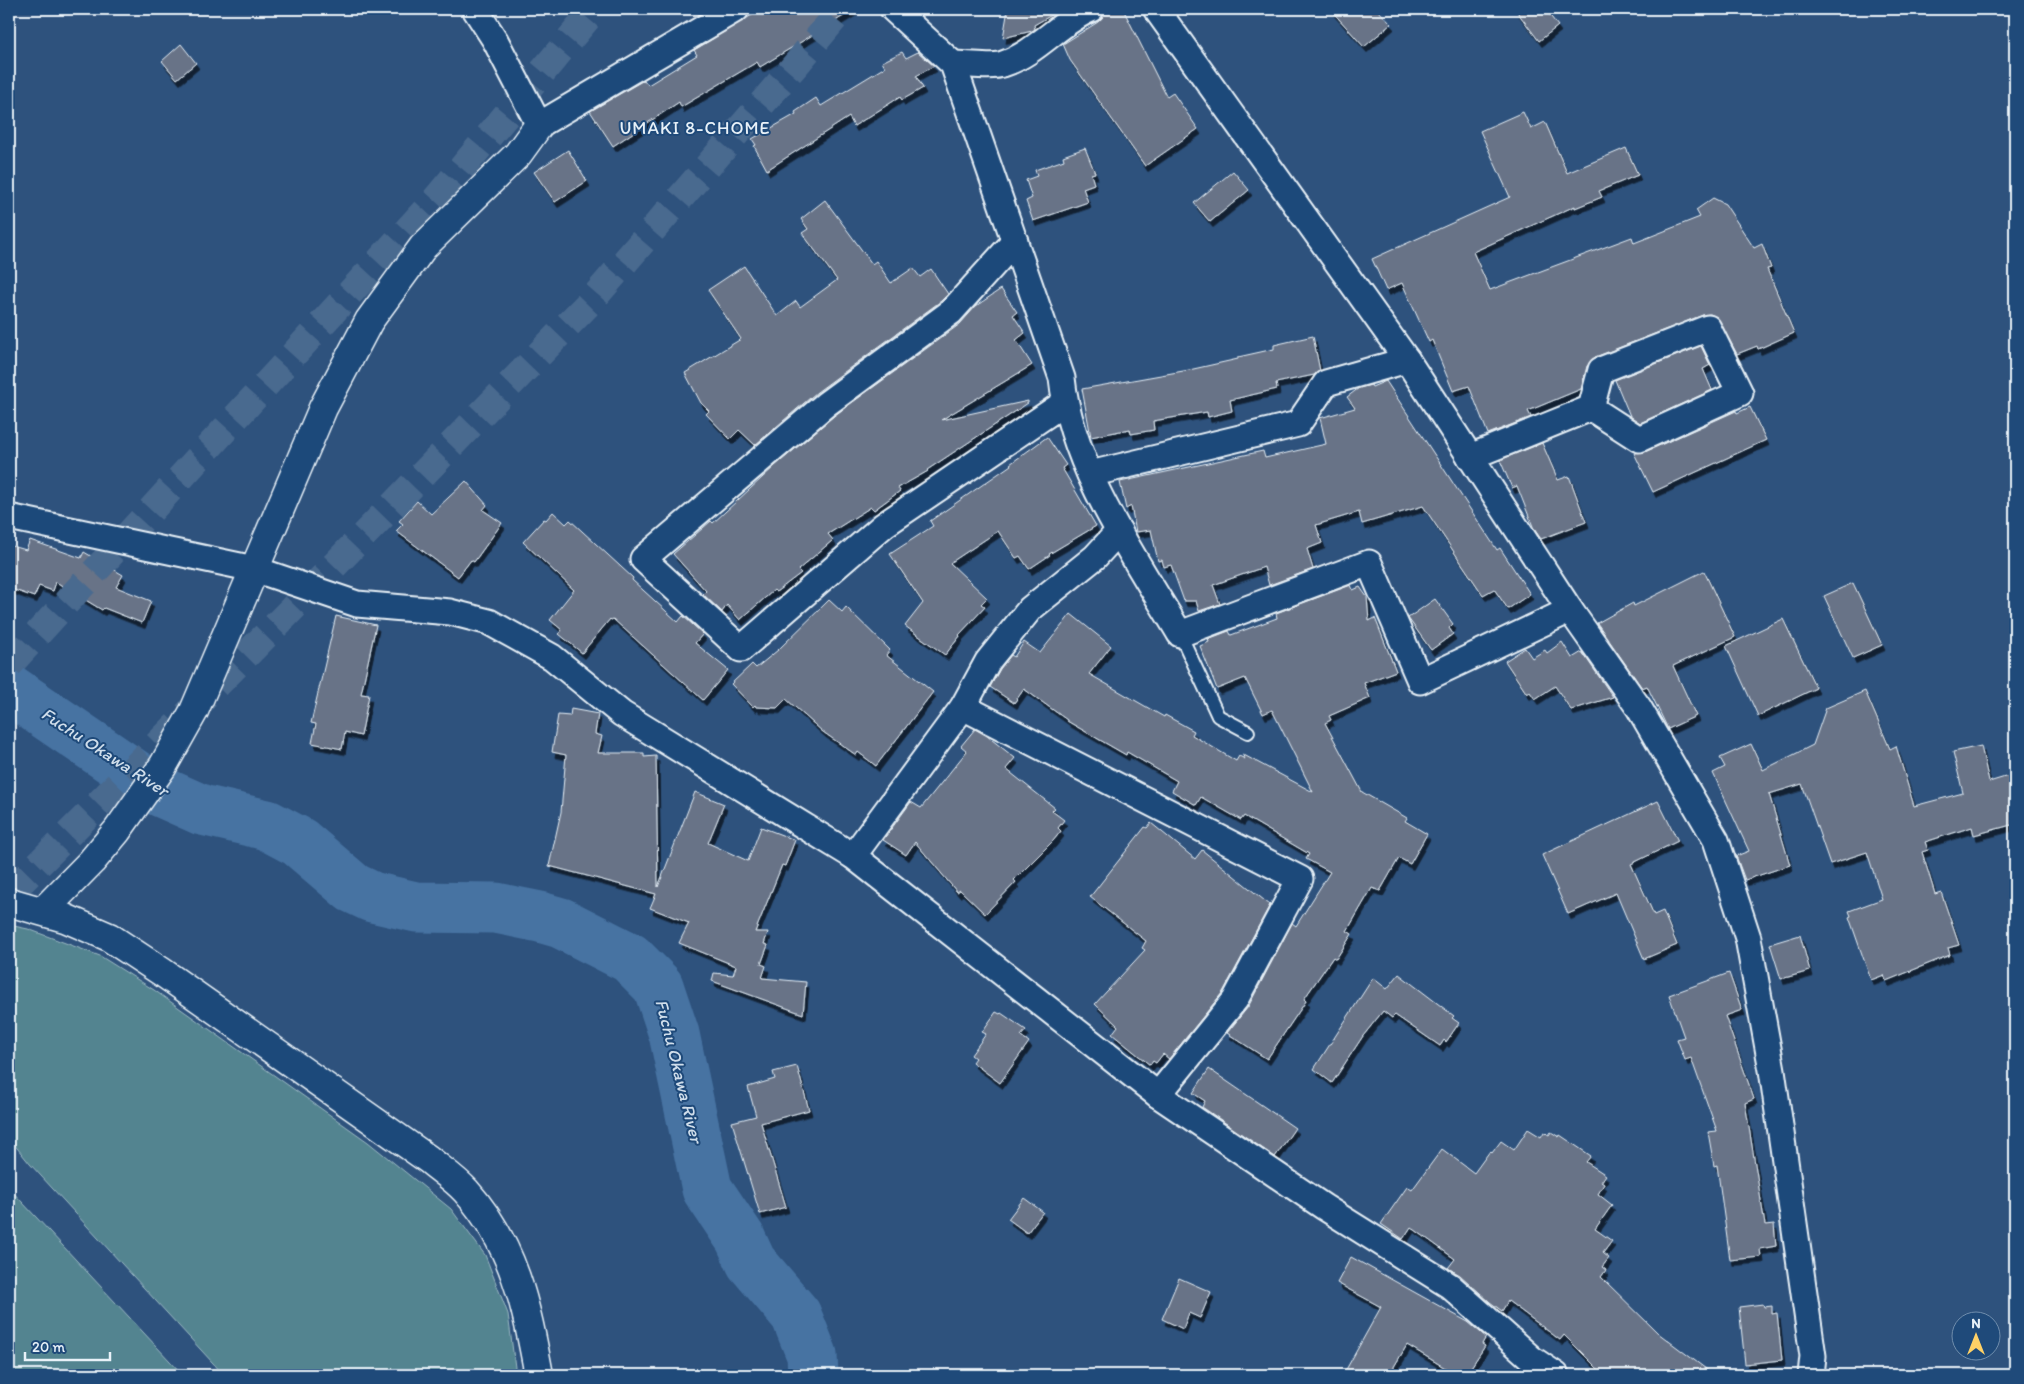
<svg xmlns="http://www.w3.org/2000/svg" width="2024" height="1384" viewBox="0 0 2024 1384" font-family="Itim,sans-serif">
  <defs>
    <filter id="shadow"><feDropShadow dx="3" dy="5.5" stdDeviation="0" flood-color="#0009"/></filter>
  </defs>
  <rect width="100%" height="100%" fill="#2e527d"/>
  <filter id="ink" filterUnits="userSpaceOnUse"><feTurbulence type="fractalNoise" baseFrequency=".02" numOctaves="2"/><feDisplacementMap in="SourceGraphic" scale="10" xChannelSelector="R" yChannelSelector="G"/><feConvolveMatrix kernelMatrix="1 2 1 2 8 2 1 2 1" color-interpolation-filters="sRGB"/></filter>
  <g filter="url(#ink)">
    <g fill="#528490" stroke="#9dbac4">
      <path d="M9 925 28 929 100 956 154 990 368 1142 451 1209 485 1255 508 1314 516 1375H224L30 1164 9 1138Z"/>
      <path d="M9 1188 183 1375H9Z"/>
    </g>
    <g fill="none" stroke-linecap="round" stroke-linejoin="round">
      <path stroke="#4773a2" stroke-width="51" d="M9 689 157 790 202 810 267 825 299 842 353 888 372 897 416 907 496 908 540 917 561 923 630 958 658 986 674 1034 707 1189 740 1238 751 1262 796 1315 812 1355 813 1375"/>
    </g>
    <g fill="#687387" stroke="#e8f1f8" filter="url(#shadow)">
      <path d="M762 9H855L760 67 757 62 681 107 679 102 613 146 590 111 644 80 648 85 697 55 694 50Z"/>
      <path d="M1008 9H1062L1034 25 1035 29 1032 31 1003 38Z"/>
      <path d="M1105 9H1123L1167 97 1173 93 1198 129 1145 166 1070 60 1063 44 1098 22 1103 17Z"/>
      <path d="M1330 9H1377L1391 24 1364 47Z"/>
      <path d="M1515 9H1545L1558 26 1539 41Z"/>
      <path d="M181 44 196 63 177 79 162 61Z"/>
      <path d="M902 52 906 58 918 52 934 66 916 76 923 88 902 100 900 97 854 126 849 117 767 170 754 146 756 145 752 139 796 114 795 112 816 98 821 106 885 67 882 62Z"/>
      <path d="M1523 112 1531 129 1545 122 1567 173 1626 148 1638 175 1599 191 1602 197 1575 208V206L1473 252 1490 290 1632 237 1634 243 1700 217 1696 210 1713 198 1725 204 1754 248 1762 244 1771 268 1767 269 1794 333 1758 349 1757 346 1737 354 1717 317 1710 314 1703 315 1595 357 1587 366 1581 389 1528 411 1531 417 1488 434 1469 386 1453 391 1432 340 1429 342 1402 283 1386 290 1372 259 1510 197 1480 131Z"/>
      <path d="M1085 148 1095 173 1091 174 1094 184 1083 188 1088 202 1033 221 1026 201 1032 198 1026 180 1037 176 1035 170 1064 160 1063 156Z"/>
      <path d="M568 150 587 181 555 202 534 172Z"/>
      <path d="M1233 171 1249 190 1210 222 1194 203Z"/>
      <path d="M825 200 872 264 876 261 891 283 913 268 920 277 931 269 948 294 941 301 817 392 755 445 739 430 730 439 706 414 709 411 701 403 685 373 741 339 708 290 744 266 777 316 796 301 800 307 837 280 802 233 808 229 801 219Z"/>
      <path d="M1001 289 1017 312 1013 315 1025 333 1016 340 1032 365 941 420 1028 401V403L927 470 928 471 898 488 900 491 874 510 871 507 828 534 833 540 798 570 801 573 776 592 774 590 740 620 727 605 722 612 703 594 706 591 673 554 711 521 713 523 775 466 835 415 960 324 976 306Z"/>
      <path d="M1313 336 1320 371 1314 375 1276 383 1277 389 1230 400 1232 411 1208 417 1207 412 1153 421 1154 430 1131 434 1130 429 1091 437 1082 389 1189 370 1238 359V357L1274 349V345Z"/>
      <path d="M1701 346 1710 365 1703 369 1712 390 1640 423 1630 416 1615 380Z"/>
      <path d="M1386 381 1497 550 1500 548 1530 594 1508 609 1494 589 1483 595 1423 506 1362 524 1359 512 1316 525 1322 543 1307 549 1313 569 1269 585 1264 567 1213 585 1220 604 1199 611 1196 601H1184L1171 565 1164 567 1162 560 1158 561 1151 530 1136 532 1131 506 1126 509 1120 482 1263 451 1265 458 1326 444 1320 418 1355 408 1347 397 1359 388 1371 385 1372 387Z"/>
      <path d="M1750 407 1766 440 1653 492 1634 453 1645 452 1736 411 1737 413Z"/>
      <path d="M1047 437 1066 465 1062 468 1096 526 1049 554 1050 555 1029 569 1020 556 1016 558 998 531 950 563 987 598 981 604 985 607 959 635 960 636 945 655 905 626 923 603 890 554 933 526 930 521 1011 465 1010 464Z"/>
      <path d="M1542 443 1558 480 1569 476 1586 522 1541 539 1534 529 1517 486 1512 488 1500 460Z"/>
      <path d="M466 481 487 505 483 510 502 523 474 562 471 560 458 577 396 531 403 524 399 521 417 501 431 514Z"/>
      <path d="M553 512 566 524 570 520 633 578 632 580 678 622 683 616 703 634 695 643 728 670 703 700 613 619 611 620 610 619 582 653 559 634 562 630 550 620 574 590 523 542 544 519 546 520Z"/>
      <path d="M30 540 81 558 84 552 123 575 116 587 151 601 142 623 104 608 102 610 56 582 53 591 39 586 34 597 9 588V545L26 550Z"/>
      <path d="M1704 571 1735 637 1673 666 1696 716 1668 729 1647 686 1642 688 1597 623 1633 603 1634 606Z"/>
      <path d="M1853 583 1882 645 1853 658 1824 596Z"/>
      <path d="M1351 585 1353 590 1360 587 1367 597 1369 621 1375 618 1396 671 1364 683 1370 698 1329 716 1331 720 1325 723 1362 792 1407 818 1405 821 1427 834 1410 864 1399 858 1380 891 1372 888 1347 931 1352 934 1336 959 1333 957 1304 999 1306 1001 1267 1059 1227 1033 1248 1007 1292 923 1296 926 1330 872 1306 859 1309 854 1244 816 1241 820 1201 797 1196 805 1172 791 1177 781 1127 752 1126 755 1067 721V720L1024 689 1014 703 990 687 1000 669 1011 655 1014 657 1024 642 1040 653 1071 614 1111 646 1089 674 1164 717 1165 715 1194 731 1192 735 1236 761 1239 756 1245 759 1242 754 1313 792 1272 710 1263 714 1245 678 1217 689 1200 646 1209 642 1208 639 1229 631 1231 635 1277 618 1276 613Z"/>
      <path d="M1435 599 1453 624 1449 628 1453 634 1431 650 1408 618Z"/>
      <path d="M829 600 842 612 846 607 890 650 886 655 933 692 876 766 858 752 856 755 823 732 786 699 777 708 756 707 755 705 753 707 731 684 752 664 756 668 778 650Z"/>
      <path d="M336 616 376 625 361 694 369 695 361 736 345 732 342 749 312 743 316 724 311 723Z"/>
      <path d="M1783 619 1816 688 1758 716 1726 646Z"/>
      <path d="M1562 642 1572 658 1582 652 1613 697 1571 710 1555 686 1535 699 1530 692 1527 694 1505 661 1525 648 1532 658 1545 650 1547 653Z"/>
      <path d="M1865 691 1890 749 1896 746 1914 806 1963 793 1953 752 1981 746 1989 782 2015 774V824L1974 835 1972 827 1925 842 1928 850 1922 852 1935 894 1941 892 1959 945 1948 948 1950 955 1886 981 1884 975 1871 980 1849 917 1851 916 1849 911 1882 899 1867 852 1830 864 1802 784 1769 794 1790 865 1745 880 1736 856 1749 851 1713 773 1725 767 1720 758 1751 744 1763 770 1813 745 1826 708Z"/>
      <path d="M571 709 598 714 595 734 602 736 598 753H644V757L656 756 658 887 695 792 724 804 708 843 748 861 761 827 795 840 785 866 782 865 755 932H768L764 944 768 945 761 964 766 966 762 978 806 982 803 1014 712 981 714 973 733 975 736 966 679 943 689 923 650 908 656 894 549 866 561 812 566 755 552 752 558 715 570 716Z"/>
      <path d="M975 729 987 736 1015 758 1006 769 1055 808 1052 811 1064 820 1058 828 1061 831 1053 841 1014 880 1016 882 985 914 960 890 957 892 915 842 906 855 883 840 911 802 921 808 967 751 961 746Z"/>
      <path d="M1658 801 1678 841 1631 864 1654 915 1663 911 1677 945 1644 959 1616 893 1568 914 1542 855Z"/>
      <path d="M1151 823 1195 859 1202 850 1270 905 1223 992 1169 1059 1163 1054 1156 1063 1153 1061 1150 1065 1112 1034 1118 1026 1095 1004 1145 950 1142 948 1146 941 1090 897 1145 827 1147 828Z"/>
      <path d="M1800 935 1810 971 1781 979 1770 944Z"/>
      <path d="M1729 973 1742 1010 1725 1016 1754 1099 1745 1103 1765 1225 1774 1224 1776 1246 1760 1249 1761 1257 1730 1260 1717 1165 1714 1166 1708 1132 1717 1131 1691 1058 1685 1060 1677 1039 1684 1037 1669 995Z"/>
      <path d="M1399 974 1454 1016 1452 1018 1459 1023 1446 1042 1444 1040 1440 1046 1395 1015 1392 1018 1383 1011 1363 1036 1332 1083 1314 1069 1373 978 1387 989Z"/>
      <path d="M996 1012 1000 1014 1001 1013 1026 1030 1021 1036 1029 1042 1000 1083 972 1062 975 1058 971 1055 986 1034 982 1032Z"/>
      <path d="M797 1066 809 1110 761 1123 786 1207 760 1214 732 1122 756 1116 748 1087 775 1079 773 1072Z"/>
      <path d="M1209 1069 1295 1128 1275 1157 1202 1107 1205 1101 1193 1093Z"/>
      <path d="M1528 1129 1541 1137 1544 1132 1549 1135 1551 1132 1559 1137 1560 1135 1591 1156 1586 1162 1606 1175 1601 1182 1604 1184 1598 1194 1612 1205 1595 1229 1612 1241 1603 1253 1609 1258 1602 1267 1606 1270 1601 1277 1658 1333 1714 1375H1604L1564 1335 1560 1340 1508 1301 1502 1311 1490 1302 1460 1275 1448 1268 1455 1259 1411 1227 1403 1239 1381 1224 1407 1187 1412 1190 1442 1149 1474 1173 1490 1151 1492 1153 1501 1141 1514 1150Z"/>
      <path d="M1024 1198 1043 1212 1027 1233 1008 1219Z"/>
      <path d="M1351 1257 1468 1322 1486 1337 1482 1344 1485 1346 1466 1375H1457L1407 1345 1389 1375H1343L1381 1307 1337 1283Z"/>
      <path d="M1179 1278 1211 1292 1200 1318 1189 1313 1183 1329 1162 1319Z"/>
      <path d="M1763 1304 1764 1307 1772 1306V1314L1777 1313 1782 1360 1745 1364 1739 1307Z"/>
    </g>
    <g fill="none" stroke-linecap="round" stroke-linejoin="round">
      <g stroke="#4a6a8f" stroke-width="28" stroke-dasharray="28 14" stroke-linecap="butt">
        <path d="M9 665 436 199 595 9"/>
        <path d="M9 894 291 610 591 301 798 62 842 9"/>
      </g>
      <g stroke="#e8f1f8" stroke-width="16">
        <path id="lane" d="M1180 634 1218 716 1248 732"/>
      </g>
      <g stroke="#e8f1f8" stroke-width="29">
        <g id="street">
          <path d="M475 9 495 40 539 125 736 9"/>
          <path d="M893 9 953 64 1062 378C1071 467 1135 558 1180 634L1369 563 1420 681 1570 610"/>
          <path d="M1156 9 1407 360 1570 610 1639 708 1716 840 1748 938 1772 1070 1813 1356 1811 1375"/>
          <path d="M953 64C967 64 991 68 1003 64 1037 53 1059 22 1091 9"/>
          <path d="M1015 241 951 312 826 404 643 559 741 649 884 525 1064 403"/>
          <path d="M1470 457 1591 408 1601 370 1708 328 1740 393 1639 439 1591 408"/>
          <path d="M1090 474 1298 424 1326 383 1407 360"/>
          <path d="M9 517 254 569 357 604 450 612 489 622 552 657 622 714 853 856 1158 1095 1324 1207 1450 1286 1532 1359 1556 1375"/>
          <path d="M963 707 1300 879 1235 1000 1158 1095"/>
          <path d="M853 856 963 707 988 661 1030 609 1095 557 1119 531"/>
        </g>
      </g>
      <g stroke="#e8f1f8" stroke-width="31">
        <g id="secondary">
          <path d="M9 902 65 918 109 937 162 972 428 1159C440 1169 455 1179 466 1191 515 1246 526 1306 539 1375"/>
          <path d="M43 911 92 861 117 831 163 766 194 711 323 408 369 321 423 247 518 154 539 125"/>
        </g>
      </g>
      <use href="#lane" stroke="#1f4a7a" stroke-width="12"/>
      <use href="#street" stroke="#1f4a7a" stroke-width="25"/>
      <use href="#secondary" stroke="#1f4a7a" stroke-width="28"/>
    </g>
  </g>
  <g text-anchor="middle" stroke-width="4" stroke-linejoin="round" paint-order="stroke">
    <g font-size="18" letter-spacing="1" fill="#e8f1f8" stroke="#1f4a7a">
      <text x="695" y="134">UMAKI 8-CHOME</text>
    </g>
    <g font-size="18" font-style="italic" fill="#d0deeb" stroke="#1f4a7a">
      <text transform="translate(105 752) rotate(33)" y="6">Fuchu Okawa River</text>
      <text transform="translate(679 1071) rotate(76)" y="6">Fuchu Okawa River</text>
    </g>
  </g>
  <rect width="2024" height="1384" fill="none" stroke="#1f4a7a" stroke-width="30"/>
  <rect x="15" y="15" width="1994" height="1354" fill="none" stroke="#e8f1f8" stroke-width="2" filter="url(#ink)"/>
  <g transform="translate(1976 1336)"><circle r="24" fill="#1f4a7a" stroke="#6f8dac"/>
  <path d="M0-4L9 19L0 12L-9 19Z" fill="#ffd166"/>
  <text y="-8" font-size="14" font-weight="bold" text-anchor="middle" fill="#e8f1f8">N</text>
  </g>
  <path d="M25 1352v8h85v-8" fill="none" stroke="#e8f1f8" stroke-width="2.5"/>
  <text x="32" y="1352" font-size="15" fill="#e8f1f8" stroke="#1f4a7a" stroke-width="4" paint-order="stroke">20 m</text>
</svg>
